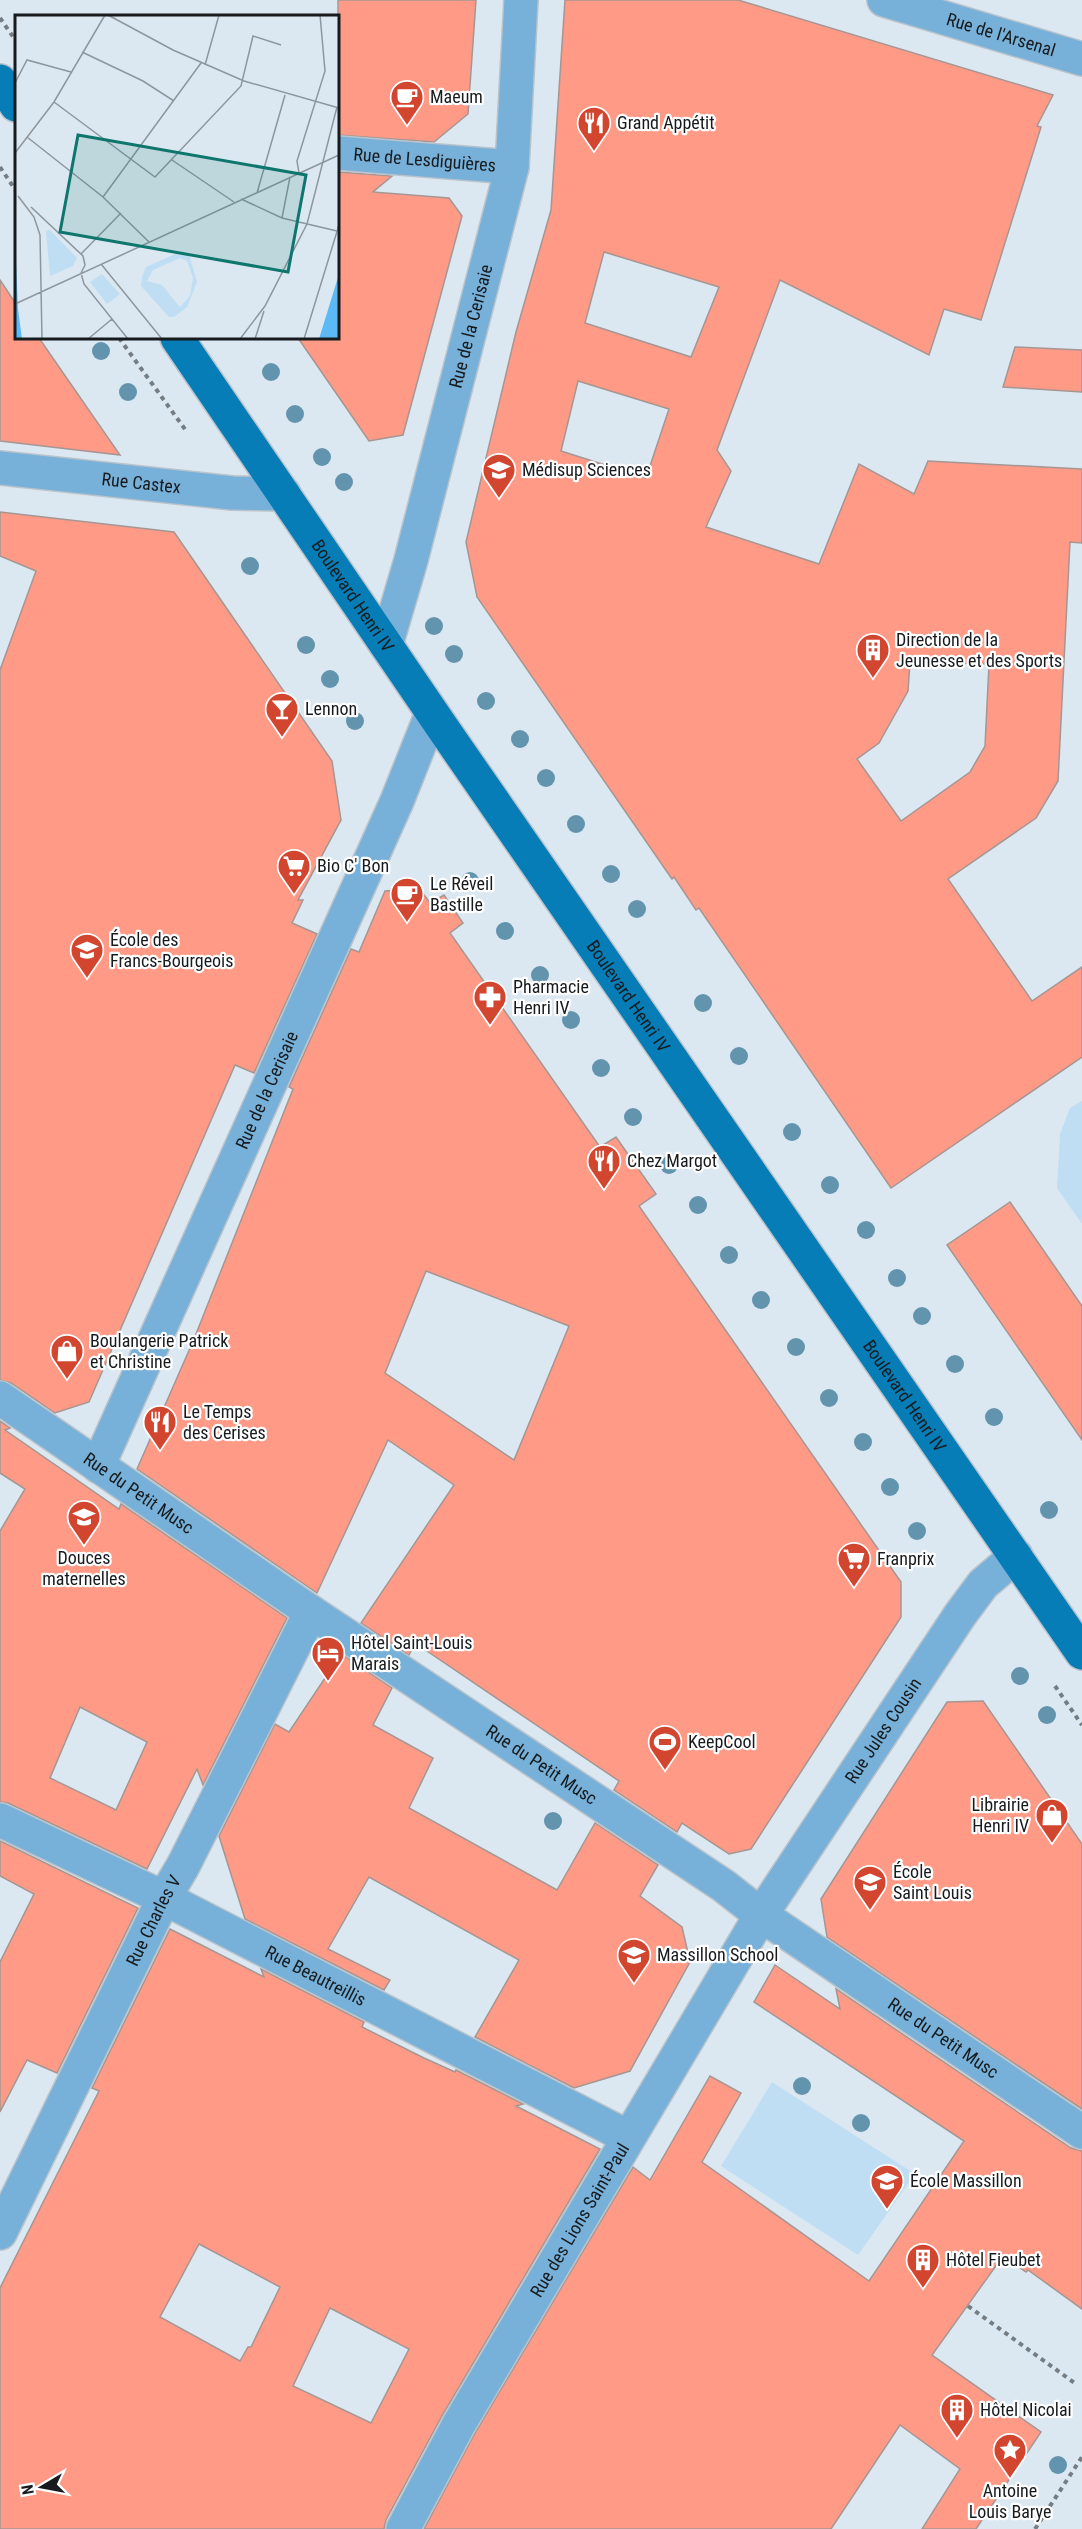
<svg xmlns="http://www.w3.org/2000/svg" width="1082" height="2529" viewBox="0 0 1082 2529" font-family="'Roboto Condensed',sans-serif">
  <rect width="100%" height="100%" fill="#dce8f1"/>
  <g fill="#bfdef4">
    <path d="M1082 1101V1224L1057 1188 1060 1134 1070 1108Z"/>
    <path d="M772 2082 915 2174 858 2255 721 2166Z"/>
  </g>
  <g fill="#fe9a86" stroke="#a59693" stroke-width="1.5" fill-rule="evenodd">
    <path d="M338 0H476L468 114 434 142 338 135Z"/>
    <path d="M565 0H738L1053 95 1037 126 1041 127 981 320 944 309 929 355 780 280 717 450 731 471 706 527 819 564 859 464 914 494 928 461 1082 469V543L1070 542 1058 781 1036 818 948 879 1032 1001 1082 967V1057L891 1188 699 908 696 910 674 877 672 879 477 597 466 542 516 332 551 210ZM604 252 719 287 691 357 585 323ZM578 381 669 409 646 478 561 451ZM910 662 989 664 985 746 970 772 901 821 857 759 879 743 908 691Z"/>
    <path d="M338 172 392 176 373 192 449 198 462 216 403 435 369 441 298 338H338Z"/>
    <path d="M0 280 16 304V338H39L120 455 0 441Z"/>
    <path d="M1015 347 1082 350V392L1003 387Z"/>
    <path d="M0 512 174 532 332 761 341 820 298 900H303L292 923 317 934 254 1073 235 1065 89 1402 55 1413 11 1383 0 1380V670L36 571 0 556Z"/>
    <path d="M419 888 430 903 444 895 463 923 450 933 600 1147 616 1137 656 1194 639 1206 901 1582V1617L751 1849 729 1854 682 1823 677 1832 614 1790 619 1781 415 1643 409 1655 361 1623 454 1485 388 1440 317 1593 137 1469 194 1339 293 1089 289 1087 351 949 359 952 385 891ZM426 1271 569 1326 514 1460 385 1373Z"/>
    <path d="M1010 1202 1082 1306V1440L947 1245Z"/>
    <path d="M0 1421 10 1428 5 1430 119 1509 121 1504 287 1618 203 1785 197 1769 147 1869 8 1803 0 1802V1531L25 1489 0 1473ZM80 1707 147 1742 116 1810 50 1778Z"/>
    <path d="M341 1654 392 1688 373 1725 433 1758 409 1808 557 1890 595 1823 658 1865 640 1896 682 1927 690 1962 630 2071 574 2088 475 2037 519 1960 369 1877 328 1949 390 1980 384 1990 245 1919 219 1836 275 1724 289 1732Z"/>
    <path d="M983 1701 1082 1844V2109L827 1937 821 1899 947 1702Z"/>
    <path d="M0 1841 138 1908 57 2073 27 2060 0 2112V1962L34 1894 0 1876Z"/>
    <path d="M170 1929 264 1977 261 1969 364 2022 362 2027 424 2058 455 2072 456 2070 523 2104 516 2106 600 2149 443 2414 386 2520 384 2529H0V2288L99 2091 92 2088ZM199 2244 280 2287 251 2347H248L240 2361 160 2317ZM330 2308 409 2349 371 2423 293 2386Z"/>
    <path d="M775 1965 840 2009 836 1989 1071 2148 1082 2151V2309L1028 2270 1026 2272 1003 2256 932 2355 1041 2432 976 2529H922L960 2469 900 2425 831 2529H424L475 2433 633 2167 650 2180 710 2076 741 2093 702 2162 869 2281 964 2141 754 2002Z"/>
  </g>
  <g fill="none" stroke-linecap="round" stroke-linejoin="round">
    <g stroke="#b9c3cb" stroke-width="36">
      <g id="minor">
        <path id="s1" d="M884 0 1082 59"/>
        <path id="s2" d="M338 153 512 167"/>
        <path id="s3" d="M0 468 232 493 284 494"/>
        <path id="s4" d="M386 645 411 560 512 167 521 0"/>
        <path id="s5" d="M0 1398 311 1612 724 1886 761 1915 1082 2132"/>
        <path id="s6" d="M98 1466 397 801 432 713"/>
        <path id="s7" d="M0 1820 164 1898 628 2137"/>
        <path id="s8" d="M0 2233 164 1898 183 1866 311 1612"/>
        <path id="s9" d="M403 2529 459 2424 761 1915 960 1615 983 1584 1016 1556"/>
      </g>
    </g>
    <g stroke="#b9c3cb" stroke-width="36">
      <g id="major">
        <path d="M0 81 16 105"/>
        <path id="s10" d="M177 338 442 727 1082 1653"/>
      </g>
    </g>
    <g stroke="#757d83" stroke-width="4" stroke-dasharray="4.5 4.5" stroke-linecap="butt">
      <path d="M0 18 16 41"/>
      <path d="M0 167 16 191"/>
      <path d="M119 338 187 432"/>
      <path d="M1055 1686 1082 1725"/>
      <path d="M968 2306 1076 2384"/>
      <path d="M1035 2529 1082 2457"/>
    </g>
    <use href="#minor" stroke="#77b0d8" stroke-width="33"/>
    <use href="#major" stroke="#067db6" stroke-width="33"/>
  </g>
  <g fill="#6394ad">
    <circle cx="101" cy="351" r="9"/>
    <circle cx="271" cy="372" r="9"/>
    <circle cx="128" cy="392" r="9"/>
    <circle cx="295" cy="414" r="9"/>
    <circle cx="322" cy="457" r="9"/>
    <circle cx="344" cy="482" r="9"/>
    <circle cx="250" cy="566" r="9"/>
    <circle cx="434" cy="626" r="9"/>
    <circle cx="306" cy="645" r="9"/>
    <circle cx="454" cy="654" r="9"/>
    <circle cx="330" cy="679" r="9"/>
    <circle cx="486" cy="701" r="9"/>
    <circle cx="355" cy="721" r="9"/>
    <circle cx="520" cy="739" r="9"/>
    <circle cx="546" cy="778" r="9"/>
    <circle cx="576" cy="824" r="9"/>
    <circle cx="611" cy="874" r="9"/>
    <circle cx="470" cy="881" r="9"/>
    <circle cx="637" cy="909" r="9"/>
    <circle cx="505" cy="931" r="9"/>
    <circle cx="540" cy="975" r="9"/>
    <circle cx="703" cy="1003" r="9"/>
    <circle cx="571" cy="1020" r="9"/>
    <circle cx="739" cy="1056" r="9"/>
    <circle cx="601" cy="1068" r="9"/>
    <circle cx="633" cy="1117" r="9"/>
    <circle cx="792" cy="1132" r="9"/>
    <circle cx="669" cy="1165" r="9"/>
    <circle cx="830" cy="1185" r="9"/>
    <circle cx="698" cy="1205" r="9"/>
    <circle cx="866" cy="1230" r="9"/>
    <circle cx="729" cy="1255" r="9"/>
    <circle cx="897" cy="1278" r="9"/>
    <circle cx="761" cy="1300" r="9"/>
    <circle cx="922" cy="1316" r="9"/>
    <circle cx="796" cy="1347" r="9"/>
    <circle cx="955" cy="1364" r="9"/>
    <circle cx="829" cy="1398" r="9"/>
    <circle cx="994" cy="1417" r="9"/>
    <circle cx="863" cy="1442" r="9"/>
    <circle cx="890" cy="1487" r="9"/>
    <circle cx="1049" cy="1510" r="9"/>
    <circle cx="917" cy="1531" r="9"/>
    <circle cx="1020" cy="1676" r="9"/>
    <circle cx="1047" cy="1715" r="9"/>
    <circle cx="553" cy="1821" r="9"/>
    <circle cx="802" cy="2086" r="9"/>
    <circle cx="861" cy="2123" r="9"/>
    <circle cx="1058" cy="2465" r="9"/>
  </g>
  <defs>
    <g id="cafe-pin" transform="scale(1.725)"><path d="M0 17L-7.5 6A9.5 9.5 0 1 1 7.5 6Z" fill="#d24630" stroke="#fff"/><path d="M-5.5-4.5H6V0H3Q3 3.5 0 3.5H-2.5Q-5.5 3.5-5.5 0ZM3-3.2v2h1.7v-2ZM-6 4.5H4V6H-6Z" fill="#fff"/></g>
    <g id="restaurant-pin" transform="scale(1.725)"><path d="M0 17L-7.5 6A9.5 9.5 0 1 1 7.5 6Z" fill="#d24630" stroke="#fff"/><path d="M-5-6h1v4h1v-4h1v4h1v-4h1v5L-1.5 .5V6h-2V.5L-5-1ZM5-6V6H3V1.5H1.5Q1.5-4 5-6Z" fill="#fff"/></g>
    <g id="university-pin" transform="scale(1.725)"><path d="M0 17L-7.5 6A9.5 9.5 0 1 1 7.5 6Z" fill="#d24630" stroke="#fff"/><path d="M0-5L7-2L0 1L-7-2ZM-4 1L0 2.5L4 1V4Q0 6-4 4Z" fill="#fff"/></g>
    <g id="building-pin" transform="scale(1.725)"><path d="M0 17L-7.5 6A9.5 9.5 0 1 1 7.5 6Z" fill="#d24630" stroke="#fff"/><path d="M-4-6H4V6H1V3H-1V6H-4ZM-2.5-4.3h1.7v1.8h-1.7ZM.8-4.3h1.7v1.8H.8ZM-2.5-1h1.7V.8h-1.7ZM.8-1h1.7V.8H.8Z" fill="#fff"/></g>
    <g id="bar-pin" transform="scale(1.725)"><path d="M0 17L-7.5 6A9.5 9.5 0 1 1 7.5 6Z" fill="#d24630" stroke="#fff"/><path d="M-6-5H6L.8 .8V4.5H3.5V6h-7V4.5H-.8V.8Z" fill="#fff"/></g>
    <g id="supermarket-pin" transform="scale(1.725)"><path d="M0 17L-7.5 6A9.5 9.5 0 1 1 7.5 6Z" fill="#d24630" stroke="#fff"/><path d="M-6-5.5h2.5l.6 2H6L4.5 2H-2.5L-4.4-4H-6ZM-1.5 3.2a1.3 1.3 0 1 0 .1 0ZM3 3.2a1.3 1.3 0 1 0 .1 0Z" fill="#fff"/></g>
    <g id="school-pin" transform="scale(1.725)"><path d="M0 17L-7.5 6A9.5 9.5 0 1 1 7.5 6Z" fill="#d24630" stroke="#fff"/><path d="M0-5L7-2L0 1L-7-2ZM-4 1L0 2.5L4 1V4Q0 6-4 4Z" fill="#fff"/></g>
    <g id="pharmacy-pin" transform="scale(1.725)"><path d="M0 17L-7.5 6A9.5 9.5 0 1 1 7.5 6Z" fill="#d24630" stroke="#fff"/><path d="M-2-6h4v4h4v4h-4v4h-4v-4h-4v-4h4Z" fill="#fff"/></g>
    <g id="shop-pin" transform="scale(1.725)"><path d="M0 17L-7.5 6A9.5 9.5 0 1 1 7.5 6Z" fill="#d24630" stroke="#fff"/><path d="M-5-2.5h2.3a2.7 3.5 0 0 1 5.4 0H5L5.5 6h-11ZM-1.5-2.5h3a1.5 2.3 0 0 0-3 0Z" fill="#fff"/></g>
    <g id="hotel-pin" transform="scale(1.725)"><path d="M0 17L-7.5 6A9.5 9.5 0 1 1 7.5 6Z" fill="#d24630" stroke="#fff"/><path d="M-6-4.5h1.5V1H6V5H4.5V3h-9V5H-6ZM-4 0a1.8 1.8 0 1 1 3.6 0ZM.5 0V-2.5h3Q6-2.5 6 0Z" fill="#fff"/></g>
    <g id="stadium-pin" transform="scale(1.725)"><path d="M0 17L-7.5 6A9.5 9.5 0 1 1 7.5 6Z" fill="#d24630" stroke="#fff"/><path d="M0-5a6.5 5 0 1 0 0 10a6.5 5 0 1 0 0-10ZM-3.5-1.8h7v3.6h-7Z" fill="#fff"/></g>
    <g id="sight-pin" transform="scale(1.725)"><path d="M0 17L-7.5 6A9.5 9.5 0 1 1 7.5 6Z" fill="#d24630" stroke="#fff"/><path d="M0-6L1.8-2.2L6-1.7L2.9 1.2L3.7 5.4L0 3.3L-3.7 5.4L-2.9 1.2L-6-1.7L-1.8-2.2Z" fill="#fff"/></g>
  </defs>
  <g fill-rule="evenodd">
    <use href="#cafe-pin" x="407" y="97"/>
    <use href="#restaurant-pin" x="594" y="123"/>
    <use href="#university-pin" x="499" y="470"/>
    <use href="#building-pin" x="873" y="650"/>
    <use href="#bar-pin" x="282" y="709"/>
    <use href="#supermarket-pin" x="294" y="866"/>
    <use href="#cafe-pin" x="407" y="894"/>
    <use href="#school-pin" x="87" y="950"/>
    <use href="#pharmacy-pin" x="490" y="997"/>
    <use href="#restaurant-pin" x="604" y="1161"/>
    <use href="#shop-pin" x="67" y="1351"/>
    <use href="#restaurant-pin" x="160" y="1422"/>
    <use href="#school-pin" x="84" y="1517"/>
    <use href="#supermarket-pin" x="854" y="1559"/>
    <use href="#hotel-pin" x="328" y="1653"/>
    <use href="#stadium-pin" x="665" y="1742"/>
    <use href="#shop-pin" x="1052" y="1815"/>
    <use href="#school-pin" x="870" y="1882"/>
    <use href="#school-pin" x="634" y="1955"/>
    <use href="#school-pin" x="887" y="2181"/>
    <use href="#building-pin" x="923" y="2260"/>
    <use href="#building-pin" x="957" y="2410"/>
    <use href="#sight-pin" x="1010" y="2450"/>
  </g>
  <g text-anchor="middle" stroke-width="4.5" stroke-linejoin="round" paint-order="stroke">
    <g font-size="18" fill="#171b1e" stroke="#fff">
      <text dy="6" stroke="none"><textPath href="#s1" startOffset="122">Rue de l'Arsenal</textPath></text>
      <text dy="6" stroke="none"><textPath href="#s2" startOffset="87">Rue de Lesdiguières</textPath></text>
      <text dy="6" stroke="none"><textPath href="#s4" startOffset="330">Rue de la Cerisaie</textPath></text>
      <text dy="6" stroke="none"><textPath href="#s3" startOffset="142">Rue Castex</textPath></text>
      <text dy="6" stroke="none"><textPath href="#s10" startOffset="312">Boulevard Henri IV</textPath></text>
      <text dy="6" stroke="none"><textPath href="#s10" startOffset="798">Boulevard Henri IV</textPath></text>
      <text dy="6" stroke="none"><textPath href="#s6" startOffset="412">Rue de la Cerisaie</textPath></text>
      <text dy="6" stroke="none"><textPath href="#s10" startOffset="1284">Boulevard Henri IV</textPath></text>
      <text dy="6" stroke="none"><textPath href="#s5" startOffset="168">Rue du Petit Musc</textPath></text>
      <text dy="6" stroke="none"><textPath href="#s9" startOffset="932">Rue Jules Cousin</textPath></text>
      <text dy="6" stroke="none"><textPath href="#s5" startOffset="654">Rue du Petit Musc</textPath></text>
      <text dy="6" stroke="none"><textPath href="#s8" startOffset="348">Rue Charles V</textPath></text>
      <text dy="6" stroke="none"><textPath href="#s7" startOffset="352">Rue Beautreillis</textPath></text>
      <text dy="6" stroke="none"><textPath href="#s5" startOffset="1140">Rue du Petit Musc</textPath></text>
      <text dy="6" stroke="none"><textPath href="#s9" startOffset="356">Rue des Lions Saint-Paul</textPath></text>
    </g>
    <g font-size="18" fill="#171b1e" stroke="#fff" text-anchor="start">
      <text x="430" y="103">Maeum</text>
      <text x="617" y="129">Grand Appétit</text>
      <text x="522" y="476">Médisup Sciences</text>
      <text x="896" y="646">Direction de la<tspan x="896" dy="21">Jeunesse et des Sports</tspan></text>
      <text x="305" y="715">Lennon</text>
      <text x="317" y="872">Bio C' Bon</text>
      <text x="430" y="890">Le Réveil<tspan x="430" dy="21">Bastille</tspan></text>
      <text x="110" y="946">École des<tspan x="110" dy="21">Francs-Bourgeois</tspan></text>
      <text x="513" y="993">Pharmacie<tspan x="513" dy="21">Henri IV</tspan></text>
      <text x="627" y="1167">Chez Margot</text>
      <text x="90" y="1347">Boulangerie Patrick<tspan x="90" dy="21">et Christine</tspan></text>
      <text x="183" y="1418">Le Temps<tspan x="183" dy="21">des Cerises</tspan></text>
      <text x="84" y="1564" text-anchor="middle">Douces<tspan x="84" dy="21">maternelles</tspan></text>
      <text x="877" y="1565">Franprix</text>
      <text x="351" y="1649">Hôtel Saint-Louis<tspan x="351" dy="21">Marais</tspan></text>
      <text x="688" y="1748">KeepCool</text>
      <text x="1029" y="1811" text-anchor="end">Librairie<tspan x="1029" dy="21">Henri IV</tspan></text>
      <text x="893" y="1878">École<tspan x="893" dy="21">Saint Louis</tspan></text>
      <text x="657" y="1961">Massillon School</text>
      <text x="910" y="2187">École Massillon</text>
      <text x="946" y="2266">Hôtel Fieubet</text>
      <text x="980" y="2416">Hôtel Nicolai</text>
      <text x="1010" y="2497" text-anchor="middle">Antoine<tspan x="1010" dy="21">Louis Barye</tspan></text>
    </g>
  </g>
  <g transform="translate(15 15)">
    <rect width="324" height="324" fill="#dce8f1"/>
    <path d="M35 215 62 243 58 251 35 261 31 216ZM167 236 174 239 182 267 172 292 159 302H154L126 271 127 262 131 252ZM165 243 172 246 178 263 175 281 165 292 147 270 132 266 138 255ZM87 259 105 279 92 289 75 267Z" fill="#bfdef4" fill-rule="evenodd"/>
    <path d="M0 222 3 294 7 324H0ZM324 259V324H304Z" fill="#5bb9f5"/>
    <path fill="none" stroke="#8d969d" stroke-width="1.5" d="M93 0 158 35 229 66 324 93M67 37 128 66 159 86M190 50 204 0M0 68 12 45 56 57M39 87 140 162 226 71 238 21 266 30M12 122 88 182 134 227M0 138 39 87 90 0M157 145 219 187M284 158 282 146 310 56 305 0M242 178 270 80M3 181 19 202 25 220 27 324M88 182 186 48M226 184 267 203 322 216M16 192 68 241 70 250 66 258M267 203 275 162M66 239 106 198M86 249 147 324M66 258 69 269 113 324M0 289 324 140M73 324 97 304M225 324 250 291 292 209 322 92M240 324 249 296M289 324 324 210"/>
    <path fill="#0f766e" fill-opacity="0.15" stroke="#0f766e" stroke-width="3" d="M63 120 291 160 273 257 45 217Z"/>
    <rect width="324" height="324" fill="none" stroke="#171b1e" stroke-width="3"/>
  </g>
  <g transform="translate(42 2487) rotate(260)" stroke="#ffffff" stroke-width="4.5" paint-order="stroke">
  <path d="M0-4.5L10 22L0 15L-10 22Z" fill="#171b1e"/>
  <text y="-9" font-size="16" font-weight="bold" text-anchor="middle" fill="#171b1e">N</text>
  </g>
</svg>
